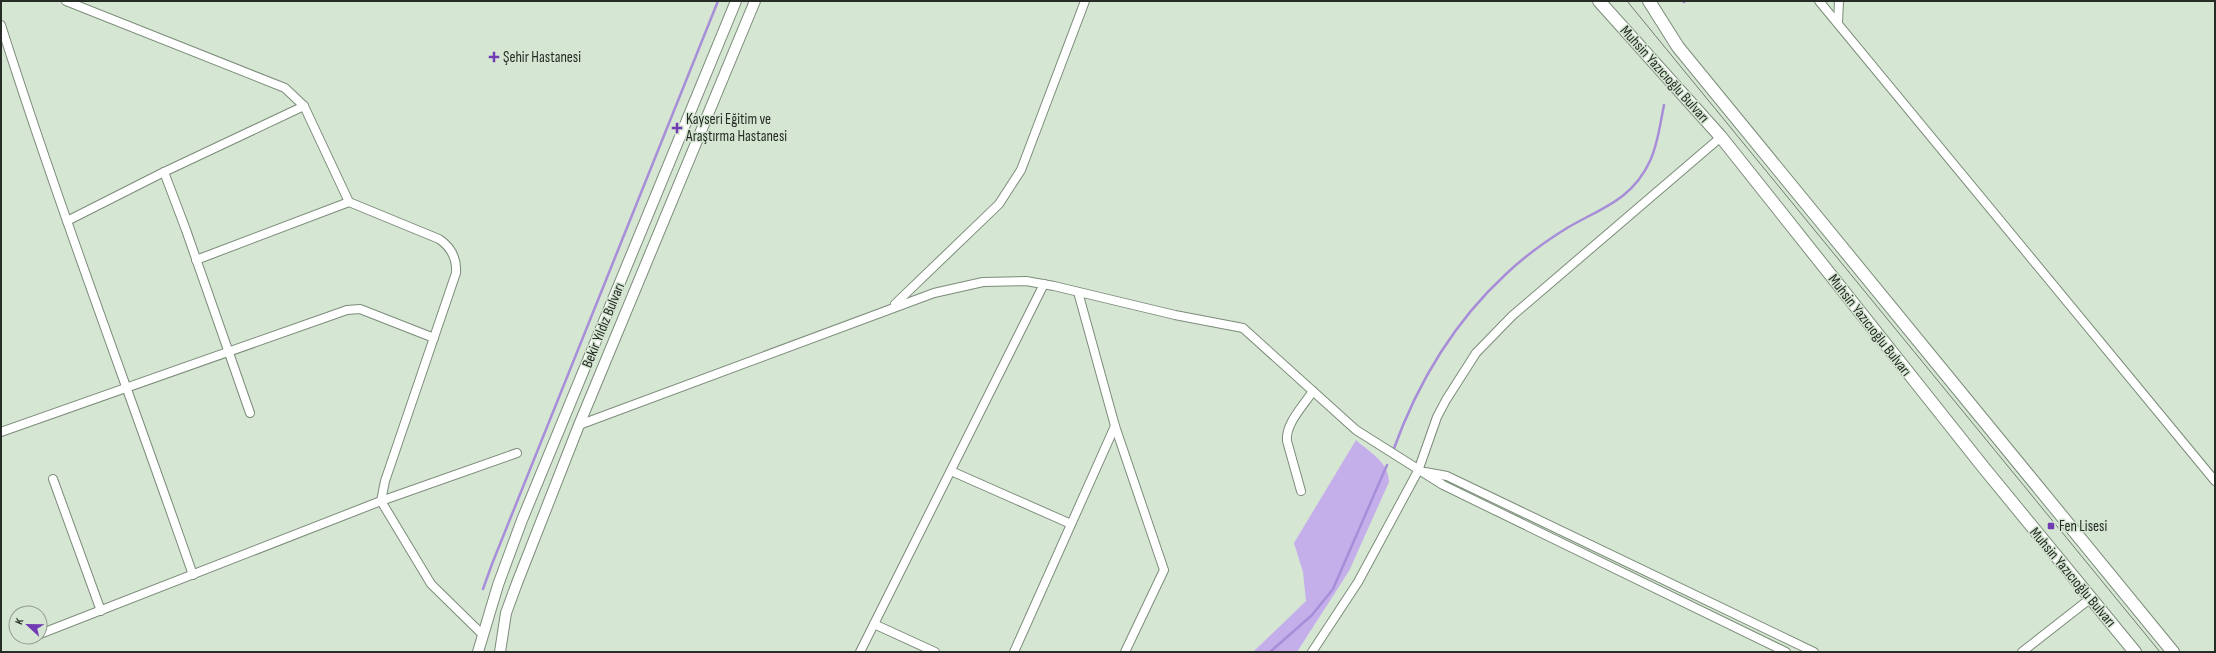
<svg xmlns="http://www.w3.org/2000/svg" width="2216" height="653" viewBox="0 0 2216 653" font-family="'Sofia Sans Condensed',sans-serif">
  <rect width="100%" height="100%" fill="#d5e6d3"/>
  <path fill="#c4afea" d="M1356 440C1369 452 1389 462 1389 482L1349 571 1297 652H1253L1306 601 1303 572 1294 543Z"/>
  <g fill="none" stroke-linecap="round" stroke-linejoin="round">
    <g stroke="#a88dd8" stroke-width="2.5">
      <path d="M1684 2 1685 1"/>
      <path d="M1393 451C1417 384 1454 322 1506 274 1525 256 1546 241 1567 228 1601 208 1632 200 1650 161 1658 144 1660 124 1664 105"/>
      <path d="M483 589 492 564 718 1"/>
      <path d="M1270 652 1312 615 1333 589 1387 465"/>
    </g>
    <g stroke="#7c8c7a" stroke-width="10">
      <g id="minor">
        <path d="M66 1 285 88 304 106 349 202 439 239C451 247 457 258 456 273L385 481 381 501 431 584 483 635"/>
        <path d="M1819 1 2215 481"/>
        <path d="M1838 23 1839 1"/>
        <path d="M1 25C60 210 129 391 193 575"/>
        <path d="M164 172 186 230 250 413"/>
        <path d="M67 221 164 172 304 106"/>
        <path d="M196 260 349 202"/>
        <path d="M1078 292 1115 426 1164 570 1125 652"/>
        <path d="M895 304 999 204 1021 170 1085 1"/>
        <path d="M579 425 934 293 983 282 1026 281 1054 286 1175 315 1243 328 1356 430 1443 485 1786 652"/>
        <path d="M1 432 347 310 360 309 434 338"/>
        <path d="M951 471 1071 524"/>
        <path d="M1425 472 1447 476 1814 652"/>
        <path d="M53 479 101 611"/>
        <path d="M1301 491 1287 441C1285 424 1304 405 1313 391"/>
        <path d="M874 624 935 652"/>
        <path d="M40 634 381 501 517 453"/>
        <path d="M860 652 1044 284"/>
        <path d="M1014 652 1115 426"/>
        <path d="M1312 652 1358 582 1418 471 1437 417 1446 400 1476 353 1512 316 1721 137"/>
        <path d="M2022 652 2091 598"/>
      </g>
    </g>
    <g stroke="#7c8c7a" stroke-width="12">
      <g id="major">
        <path d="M478 652 498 585 522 520 736 1"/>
        <path d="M500 652 506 613 517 583 579 425 755 1"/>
      </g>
    </g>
    <g stroke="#7c8c7a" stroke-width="14">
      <g id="highway">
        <path d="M1599 1 1721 137 1984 468 2135 652"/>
        <path d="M1649 1 1678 47 2173 652"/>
      </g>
    </g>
    <use href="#minor" stroke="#fff" stroke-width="8"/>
    <use href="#major" stroke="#fff" stroke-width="10"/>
    <use href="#highway" stroke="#fff" stroke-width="12"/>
    <path stroke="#727d71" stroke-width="1" d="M1627 1 2160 652"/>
  </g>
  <g fill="#713cb3" stroke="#d5e6d3" stroke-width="1.5">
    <path d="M492 51h4v4h4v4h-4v4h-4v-4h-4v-4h4z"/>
    <path d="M675 122h4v4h4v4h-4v4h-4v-4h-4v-4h4z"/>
    <rect x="2047" y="522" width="8" height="8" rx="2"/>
  </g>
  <g text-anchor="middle" stroke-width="3" stroke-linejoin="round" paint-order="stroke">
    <g font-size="15" fill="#272d26" stroke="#d5e6d3" text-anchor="start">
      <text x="503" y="62">Şehir Hastanesi</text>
      <text x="686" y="124">Kayseri Eğitim ve<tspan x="686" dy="17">Araştırma Hastanesi</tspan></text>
      <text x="2059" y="531">Fen Lisesi</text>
    </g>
    <g font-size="15" fill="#272d26" stroke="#d5e6d3">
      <text transform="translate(1665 74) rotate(48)" y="5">Muhsin Yazıcıoğlu Bulvarı</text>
      <text transform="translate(603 325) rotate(-68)" y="5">Bekir Yıldız Bulvarı</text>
      <text transform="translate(1870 325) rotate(52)" y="5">Muhsin Yazıcıoğlu Bulvarı</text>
      <text transform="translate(2073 577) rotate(50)" y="5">Muhsin Yazıcıoğlu Bulvarı</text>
    </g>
  </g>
  <rect width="2216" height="653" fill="none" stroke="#272d26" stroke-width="4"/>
  <g transform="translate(28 625) rotate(292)"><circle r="19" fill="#d5e6d3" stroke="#8f9c8e"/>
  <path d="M0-3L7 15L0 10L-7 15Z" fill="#713cb3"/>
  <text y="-6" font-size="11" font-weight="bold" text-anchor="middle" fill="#272d26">K</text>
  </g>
</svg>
